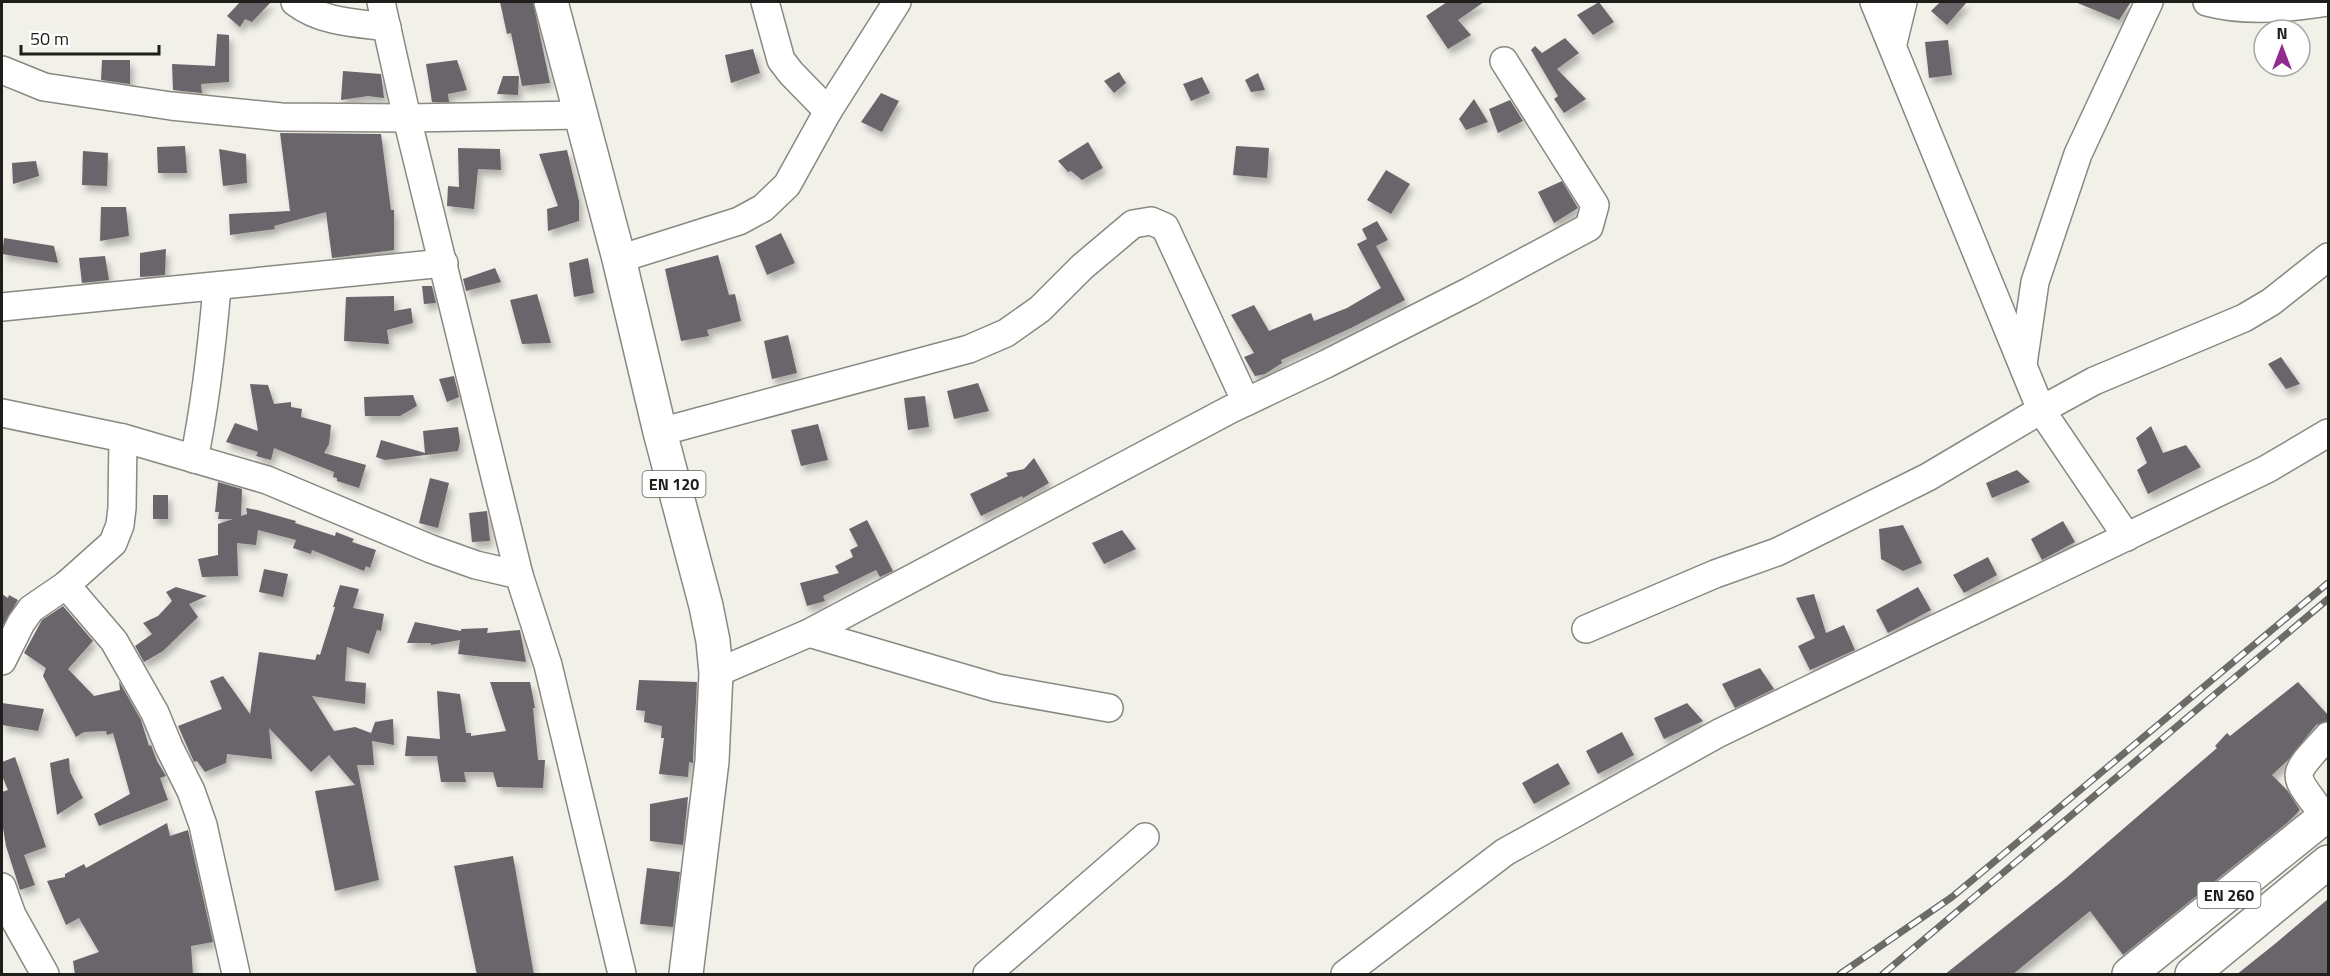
<svg xmlns="http://www.w3.org/2000/svg" width="2330" height="976" viewBox="0 0 2330 976" font-family="'Titillium Web',sans-serif">
  <defs>
    <filter id="shadow"><feDropShadow dx="3.5" dy="6" stdDeviation="3" flood-color="#0004"/></filter>
  </defs>
  <rect width="100%" height="100%" fill="#f1f0e9"/>
  <g fill="#6b656a" filter="url(#shadow)">
    <path d="M240 2H271L252 22 245 19 240 27 227 16Z"/>
    <path d="M500 2H533L550 83 522 86 511 33 507 34Z"/>
    <path d="M1447 2H1484L1458 20 1471 35 1448 49 1426 16Z"/>
    <path d="M1599 2 1614 22 1593 35 1577 15Z"/>
    <path d="M1940 2H1967L1947 25 1931 11Z"/>
    <path d="M2075 2H2131L2119 20Z"/>
    <path d="M217 34 229 35V82L201 84 202 93 173 90 172 64 215 66Z"/>
    <path d="M1565 38 1579 53 1557 69 1586 99 1564 113 1554 99 1558 96 1531 50 1535 46 1542 53Z"/>
    <path d="M1948 40 1952 75 1929 78 1925 42Z"/>
    <path d="M753 49 760 73 731 83 725 55Z"/>
    <path d="M102 60H130V84L101 80Z"/>
    <path d="M457 60 467 90 448 94 449 102H432L426 64Z"/>
    <path d="M343 71 381 74 384 98 368 96 341 100Z"/>
    <path d="M1119 72 1126 83 1114 93 1104 81Z"/>
    <path d="M1258 73 1265 90 1251 92 1245 80Z"/>
    <path d="M503 76H519L518 95 497 94Z"/>
    <path d="M1202 77 1210 93 1191 101 1183 84Z"/>
    <path d="M881 93 899 101 882 132 861 122Z"/>
    <path d="M1474 99 1488 122 1466 130 1459 119Z"/>
    <path d="M1510 100 1523 121 1498 133 1489 109Z"/>
    <path d="M280 133 381 134 391 210H394V250L332 258 326 212 274 226 275 229 230 235 229 214 290 211Z"/>
    <path d="M1088 142 1103 168 1082 180 1071 171 1068 172 1058 161Z"/>
    <path d="M185 146 187 173H158L157 147Z"/>
    <path d="M1236 146 1269 148 1267 178 1233 175Z"/>
    <path d="M458 148 500 149 501 170 478 169 474 209 447 206 448 186 459 187Z"/>
    <path d="M219 149 246 154 247 183 223 186Z"/>
    <path d="M567 150 579 201V221L548 231 547 209 558 206 539 154Z"/>
    <path d="M83 151 108 153 107 186 82 185Z"/>
    <path d="M36 161 39 176 13 184 12 163Z"/>
    <path d="M1386 170 1410 184 1391 214 1367 200Z"/>
    <path d="M1562 181 1578 208 1554 223 1538 192Z"/>
    <path d="M101 207H126L129 236 100 241Z"/>
    <path d="M1377 221 1388 240 1376 246 1405 300 1351 328 1281 360 1282 363 1265 374 1255 376 1244 357 1254 353 1231 315 1254 305 1269 331 1311 313 1314 321 1347 308 1381 288 1357 244 1367 239 1362 229Z"/>
    <path d="M781 233 795 263 767 275 755 246Z"/>
    <path d="M4 238 54 246 58 263 2 254Z"/>
    <path d="M166 249 165 275 140 277V253Z"/>
    <path d="M718 255 729 295 735 294 741 321 707 330 709 336 681 341 665 269Z"/>
    <path d="M105 256 109 280 82 283 79 258Z"/>
    <path d="M588 258 594 293 574 297 569 263Z"/>
    <path d="M495 268 501 282 466 291 463 279Z"/>
    <path d="M422 286H432L436 303 424 304Z"/>
    <path d="M537 294 551 343 522 344 510 300Z"/>
    <path d="M394 296V311L411 308 413 323 387 330 389 344 344 341 346 297Z"/>
    <path d="M788 335 797 373 772 379 764 341Z"/>
    <path d="M2281 357 2300 384 2286 389 2268 364Z"/>
    <path d="M454 376 459 397 447 402 439 379Z"/>
    <path d="M978 383 989 411 954 419 947 391Z"/>
    <path d="M250 384 268 385 274 404 291 402V407L302 409 301 417 331 425 329 444 324 453 366 465 359 488 337 481V478L333 477 334 472 274 448 271 460 256 456 258 452 226 442 235 423 258 431Z"/>
    <path d="M413 395 417 406 400 416H365L364 397Z"/>
    <path d="M925 396 929 427 908 430 904 398Z"/>
    <path d="M818 424 828 460 801 466 791 430Z"/>
    <path d="M2151 426 2163 453 2186 445 2201 467 2148 494 2137 470 2147 463 2136 438Z"/>
    <path d="M458 427 460 442 458 451 385 460 376 457 381 440 425 453 423 431Z"/>
    <path d="M1034 458 1049 483 1023 498 1022 496 981 516 970 494 1008 476 1006 473 1024 469Z"/>
    <path d="M2017 470 2030 482 1992 498 1986 483Z"/>
    <path d="M430 478 449 483 438 528 419 523Z"/>
    <path d="M218 482 242 489 241 516 247 514 246 508 257 510 296 521 295 523 335 536 336 532 354 539 352 542 376 550 370 568 366 566 364 571 312 550 311 554 293 548 296 540 258 530 256 545 237 543 238 576 202 577 198 559 218 555V524L233 519H218L219 512H215Z"/>
    <rect x="153" y="495" width="15" height="24"/>
    <path d="M487 511 490 541 472 542 469 513Z"/>
    <path d="M867 520 893 571 880 577 876 570 823 596 825 601 807 606 800 583 839 573 835 566 853 557 850 550 858 546 849 529Z"/>
    <path d="M2063 521 2075 542 2042 560 2031 539Z"/>
    <path d="M1903 525 1922 563 1903 571 1881 559 1879 529Z"/>
    <path d="M1122 530 1136 549 1104 564 1092 543Z"/>
    <path d="M1988 557 1997 575 1964 593 1953 575Z"/>
    <path d="M264 569 288 574 283 597 259 592Z"/>
    <path d="M340 585 359 589 353 608 384 614 381 631 377 630 369 654 347 647 345 681 366 683 365 704 312 696 334 731 355 727 371 733 375 722 393 719 394 745 372 741 374 765H357L379 880 335 891 315 791 355 785 329 755 311 772 269 728 272 759 227 754 226 763 205 772 197 761 194 762 178 726 222 709 210 681 223 676 250 714 259 652 315 660 317 654 320 655 335 607H333Z"/>
    <path d="M176 587 207 596 189 604 198 617 163 651 144 662 135 646 152 634 143 623 158 616 172 601 166 592Z"/>
    <path d="M1918 587 1931 610 1888 633 1876 610Z"/>
    <path d="M2 594 8 598 9 595 18 600 2 627Z"/>
    <path d="M1814 594 1826 633 1844 625 1855 650 1810 670 1798 646 1815 638 1796 598Z"/>
    <path d="M63 606 93 641 68 669 94 696 120 690 119 681 141 720 149 746 151 745 157 761 166 776 160 778 168 800 99 826 94 814 130 794 113 733 107 735 106 731 84 732 76 737 43 676 46 668 24 653 42 620Z"/>
    <path d="M415 622 461 631V629L488 628 487 633 520 630 526 662 458 654 460 640 431 645V643H407Z"/>
    <path d="M1760 668 1774 689 1735 708 1722 684Z"/>
    <path d="M639 680 697 682 693 759V763L689 762 688 777 659 774 664 738H661L662 726 644 722 645 711 636 710Z"/>
    <path d="M490 682H530L535 708H533L538 760H545L543 788 497 787 493 772H464L466 782H441L437 756H405L407 736 440 739 437 691 460 694 466 733H471V736L506 731Z"/>
    <path d="M2298 682 2328 715V721L2316 725 2288 760 2272 775 2287 790 2300 810 2287 823 2123 955 2090 911 2012 975H1944L2065 879 2217 748 2215 746 2227 733 2230 736Z"/>
    <path d="M2 703 44 709 38 731 2 725Z"/>
    <path d="M1687 703 1703 721 1664 739 1654 718Z"/>
    <path d="M1622 732 1634 755 1598 774 1586 751Z"/>
    <path d="M15 757 46 847 24 855 35 885 20 890 6 846 2 822V792L8 790 2 776V762Z"/>
    <path d="M69 758 70 772 83 798 57 815 50 763Z"/>
    <path d="M1558 763 1570 784 1534 804 1522 783Z"/>
    <path d="M688 797 683 845 650 841V804Z"/>
    <path d="M167 823 170 836 188 830 213 942 191 946 193 975H75L73 961 99 952 79 918 66 925 47 881 65 877V874L84 864 86 868Z"/>
    <path d="M513 856 534 975H477L454 866Z"/>
    <path d="M647 868 680 872 673 927 640 924Z"/>
    <path d="M2328 899V975H2236L2276 943Z"/>
  </g>
  <g fill="none" stroke-linecap="round" stroke-linejoin="round">
    <g stroke="#898881" stroke-width="30">
      <g id="minor">
        <path d="M295 2C321 22 355 23 387 27"/>
        <path d="M381 2 407 118 519 575 548 665 622 974"/>
        <path d="M765 2 781 60 791 73 828 111"/>
        <path d="M1874 2 2041 410 2127 537"/>
        <path d="M2207 2C2243 12 2292 8 2328 2"/>
        <path d="M1893 43 1903 2"/>
        <path d="M2 70 44 87 171 106 281 117 407 118 581 115"/>
        <path d="M619 259 739 221 763 208 787 185 828 111 897 2"/>
        <path d="M2 307 444 263"/>
        <path d="M2023 364 2035 282 2078 154 2149 2"/>
        <path d="M2 413 123 438 267 480 431 549 476 565 519 575"/>
        <path d="M660 432 969 349 1006 333 1040 309 1082 267 1133 224 1151 221 1165 227 1246 402"/>
        <path d="M194 459C206 402 212 345 217 287"/>
        <path d="M66 585 114 641 155 713 169 747 191 791 203 825 236 974"/>
        <path d="M1586 629 1715 574 1777 552 1928 477 2041 410 2094 381 2244 318 2271 302 2328 257"/>
        <path d="M809 633 997 688 1109 708"/>
        <path d="M2 661 21 623 31 609 66 585 113 543 120 525 122 508 123 438"/>
        <path d="M716 673 809 633 1231 409 1326 364 1470 291 1589 227 1595 205 1504 61"/>
        <path d="M2325 817C2291 771 2289 779 2328 736"/>
        <path d="M2 887 12 915 45 974"/>
        <path d="M987 974 1145 837"/>
        <path d="M1345 974 1505 852 1719 733 2267 469 2328 433"/>
      </g>
    </g>
    <g stroke="#898881" stroke-width="36">
      <g id="major">
        <path d="M551 2 619 259 660 432 706 606 713 641 716 673 712 761 686 974"/>
        <path d="M2129 974 2328 814"/>
        <path d="M2192 974 2328 862"/>
      </g>
    </g>
    <use href="#minor" stroke="#fff" stroke-width="27"/>
    <use href="#major" stroke="#fff" stroke-width="33"/>
    <g stroke="#6c6b67" stroke-width="7">
      <g id="rail">
        <path d="M1840 974 1952 897 2328 583"/>
        <path d="M1883 974 2328 599"/>
      </g>
    </g>
    <use href="#rail" stroke="#fff" stroke-width="4.5" stroke-dasharray="14" stroke-linecap="butt"/>
  </g>
  <g text-anchor="middle" stroke-width="6" stroke-linejoin="round" paint-order="stroke">
    <g fill="#fff" stroke="#62625f" stroke-width="1.5">
      <rect x="642.5" y="471" width="63" height="26" rx="4.5"/>
      <rect x="2197.5" y="882" width="63" height="26" rx="4.5"/>
    </g>
    <g font-size="16" font-weight="bold" fill="#1e1e1b">
      <text x="674" y="490">EN 120</text>
      <text x="2229" y="901">EN 260</text>
    </g>
  </g>
  <rect width="2330" height="976" fill="none" stroke="#1e1e1b" stroke-width="6"/>
  <g transform="translate(2282 48)"><circle r="28" fill="#ffffff" stroke="#a5a5a4" stroke-width="1.5"/>
  <path d="M0-4.5L10 22L0 15L-10 22Z" fill="#922b90"/>
  <text y="-9" font-size="16" font-weight="bold" text-anchor="middle" fill="#1e1e1b">N</text>
  </g>
  <path d="M21 45v9h138v-9" fill="none" stroke="#1e1e1b" stroke-width="3"/>
  <text x="30" y="45" font-size="18" fill="#1e1e1b" stroke="#ffffff" stroke-width="4.5" paint-order="stroke">50 m</text>
</svg>
